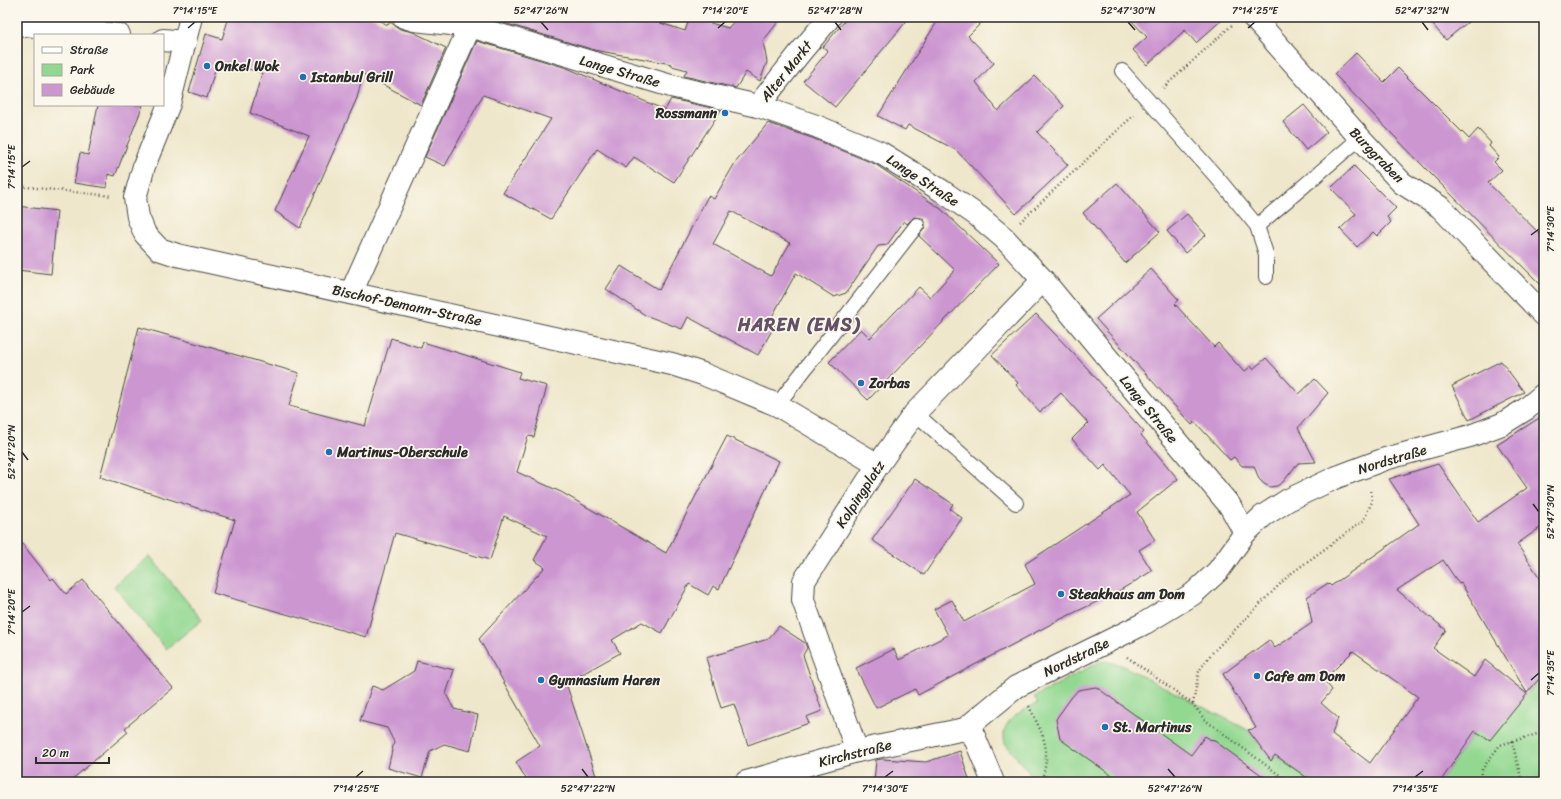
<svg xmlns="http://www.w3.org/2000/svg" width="1561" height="799" viewBox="0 0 1561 799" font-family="Sriracha,sans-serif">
  <rect width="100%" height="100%" fill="#fbf7ec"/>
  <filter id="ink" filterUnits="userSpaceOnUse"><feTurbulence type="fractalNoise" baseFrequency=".025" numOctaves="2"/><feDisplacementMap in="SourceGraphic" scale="8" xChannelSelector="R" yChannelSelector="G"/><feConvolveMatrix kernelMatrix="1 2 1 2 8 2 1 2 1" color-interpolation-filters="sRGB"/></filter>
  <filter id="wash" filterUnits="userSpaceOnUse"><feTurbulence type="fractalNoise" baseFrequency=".012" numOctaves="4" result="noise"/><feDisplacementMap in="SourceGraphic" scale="16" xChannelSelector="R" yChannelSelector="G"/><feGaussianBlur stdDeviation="0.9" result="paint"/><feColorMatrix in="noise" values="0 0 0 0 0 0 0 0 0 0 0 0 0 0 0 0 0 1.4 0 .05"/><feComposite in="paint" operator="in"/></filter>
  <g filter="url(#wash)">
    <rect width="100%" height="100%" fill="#efe7cb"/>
    <g fill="#93d891" stroke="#5f825e">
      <path d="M150 556 202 620 166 649 114 586Z"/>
      <path d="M1105 661 1121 665 1248 730 1257 742 1313 782H1037L1005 743C999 720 1021 712 1038 703L1034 697 1099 662Z"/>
      <path d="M1538 681 1544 685V782H1440L1475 731 1502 723Z"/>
    </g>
    <g id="blocks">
      <g fill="#cc96d1" fill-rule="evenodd">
        <path d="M229 17H372L388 25 390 22 400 29 413 32 446 48 421 105 363 74 357 98 300 228 275 211 309 136 250 113 262 73 218 60 207 98 189 92 206 34 222 39Z"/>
        <path d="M484 17H642L685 31 690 17 728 28 738 17H782L763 41 767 62 760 81 746 72 736 88 684 76 687 70 672 66V64L594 50Z"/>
        <path d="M848 17H910L835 107 803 81 828 51 823 47Z"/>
        <path d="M940 17H987L968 36 994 63 976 82 998 111 1035 76 1064 106 1037 132 1068 165 1016 214 956 150 908 125 905 130 878 116Z"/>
        <path d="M1128 17H1225L1196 43 1185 30 1147 65 1133 50 1147 37Z"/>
        <path d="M1426 17H1474L1446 40Z"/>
        <path d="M477 41 567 68 665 110 671 99 721 110 674 182 634 157 626 168 597 149 551 219 503 193 551 119 483 95 445 166 425 157Z"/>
        <path d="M1356 53 1384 82 1398 68 1469 139 1478 129 1491 143 1489 146 1499 157 1494 162 1502 170 1488 183 1544 238V288L1426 169 1334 74Z"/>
        <path d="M98 105H143L115 176 108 174 107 188 74 183 80 153 88 155Z"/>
        <path d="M1304 105 1327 132 1306 150 1283 122Z"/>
        <path d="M768 123 812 138 875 164 941 209 999 264 868 400 829 362 861 329 870 338 919 287 930 297 955 270 919 236 925 227V221L922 218 914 217 907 224 904 221 887 245 878 246 846 293 834 297 796 273 769 322 775 325 758 355 688 317 682 329 645 315 606 289 621 266 659 290 708 196 714 199 735 163ZM731 211 790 243 771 276 713 244Z"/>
        <path d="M1354 166 1396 208 1387 217 1391 222 1377 236 1373 232 1357 247 1340 229 1356 214 1331 188Z"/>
        <path d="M1117 183 1160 232 1125 263 1083 213Z"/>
        <path d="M17 206 57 211 51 274 17 270Z"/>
        <path d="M1187 214 1206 235 1185 253 1167 231Z"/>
        <path d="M1151 269 1179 300 1175 304 1214 347 1218 343 1244 372 1251 366 1253 369 1266 358 1299 394 1315 379 1328 393 1298 428 1316 462 1298 463 1283 482 1277 486 1270 487 1264 484 1259 479 1254 466H1242L1234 457 1230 460 1195 422 1192 425 1096 319Z"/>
        <path d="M1036 314 1088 369 1144 432 1141 435 1178 479 1137 512 1155 540 1139 550 1152 571 1117 592 1055 622 918 695 915 689 876 708 856 668 894 649 899 660 948 635 934 609 952 600 964 622 1035 584 1025 564 1130 495 1105 465 1100 470 1072 439 1088 423 1061 393 1040 412 1016 385 1018 383 992 355Z"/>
        <path d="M139 327 299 373 289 406 365 426 391 338 421 348 423 342 520 372 518 378 547 386 534 437 528 436 517 472 561 492 666 553 727 436 779 461 719 589 713 586 708 595 689 584 662 633 642 622 612 640 620 653 566 683 598 782H528L516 762 540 746 479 639 545 567 534 560 547 536 504 516 490 560 395 533 366 637 213 593 235 520 100 477Z"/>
        <path d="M1501 361 1524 392 1469 420 1452 386Z"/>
        <path d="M1544 415V525L1517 544 1544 584V673L1527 693 1461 583 1459 584 1443 560 1397 590 1446 630 1433 648 1474 677 1485 660 1527 694 1490 740 1475 731 1440 782H1313L1275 755 1271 761 1248 730 1256 728 1223 674 1269 640 1275 648 1312 623 1307 597 1328 583 1331 586 1419 524 1389 479 1438 464 1478 522 1527 488 1497 445ZM1353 651 1418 697 1370 763 1332 734 1338 718 1321 703 1332 690 1324 680Z"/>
        <path d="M915 479 953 504 950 509 962 518 924 575 872 540Z"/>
        <path d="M17 537 51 580 53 578 66 594 83 580 173 688 125 728 128 732 69 782H17Z"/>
        <path d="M779 626 805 643 807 648 803 655 822 711 806 717 809 723 748 745 734 704 721 708 706 658 768 639Z"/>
        <path d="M417 661 454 670 446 694 454 709 478 715 470 751 444 744 430 751 422 778 388 768 394 742 387 728 360 721 372 686 383 690 414 671Z"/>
        <path d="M1096 687 1191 755 1205 736 1211 740 1212 739 1271 782H1121L1060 739 1056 719 1071 698 1078 690Z"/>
        <path d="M960 751 970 782H874L876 760 882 759 926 762Z"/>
      </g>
    </g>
  </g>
  <g filter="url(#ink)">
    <use href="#blocks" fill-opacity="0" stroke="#484743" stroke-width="1"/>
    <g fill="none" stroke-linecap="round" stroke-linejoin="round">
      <g stroke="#484743" stroke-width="16">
        <g id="lane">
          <path d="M1122 71 1220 181 1257 226 1266 254V277"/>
          <path d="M1257 226 1360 138"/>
          <path d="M777 405 917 225"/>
          <path d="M915 413 1016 503"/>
        </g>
      </g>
      <g stroke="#484743" stroke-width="24">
        <g id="street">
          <path d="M191 17 169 104 144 166 135 198 138 217 145 234 159 249 177 255 672 364 703 374 777 405 878 465"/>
          <path d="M404 17 414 20 470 26 671 86 758 106 816 126 881 153 942 191 978 216 1004 238 1043 280 1230 506 1245 533"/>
          <path d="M1253 17 1360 138 1402 183 1440 207 1544 315"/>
          <path d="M17 24 119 35"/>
          <path d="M163 40 185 42"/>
          <path d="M758 106 799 54 830 17"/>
          <path d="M351 293 470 26"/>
          <path d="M965 729 974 736 993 782"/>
          <path d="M857 751 803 600 804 581 878 465 915 413 1043 280"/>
          <path d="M746 782 857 751 965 729 1016 687 1145 623 1193 594 1218 571 1245 533 1263 516 1288 500 1337 477 1385 459 1470 436 1502 424 1526 409 1544 394"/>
        </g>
      </g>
      <g stroke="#484743" stroke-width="2.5" stroke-dasharray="1 3" stroke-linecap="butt">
        <path d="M1163 88 1232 25"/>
        <path d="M17 186 112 196"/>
        <path d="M1020 222 1134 115"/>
        <path d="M1127 657 1193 704 1205 720 1289 782"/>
        <path d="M1193 704 1199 671 1211 654 1289 575 1363 521 1372 502 1371 489"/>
        <path d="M1029 706C1042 734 1052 747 1042 779"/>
        <path d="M1512 741 1522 782"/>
        <path d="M1019 782C1029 778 1038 776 1047 782"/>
        <path d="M1481 782 1482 769 1500 745 1544 732"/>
      </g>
      <use href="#lane" stroke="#fff" stroke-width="14"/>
      <use href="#street" stroke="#fff" stroke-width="22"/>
    </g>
  </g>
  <path fill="none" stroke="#2b2b2b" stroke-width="1.5" d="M541 22 548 30M835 22 841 30M1128 22 1135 30M1422 22 1428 30M188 28 195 22M718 28 725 22M1248 28 1255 22M22 167 30 161M1531 235 1539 229M22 452 28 460M1533 504 1539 512M22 612 30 606M1531 680 1539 673M582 769 588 777M1168 769 1175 777M356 777 363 771M885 777 893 771M1415 777 1423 771"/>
  <g fill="#1f6fb2" stroke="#fbf7ec" stroke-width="1.5">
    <circle cx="207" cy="66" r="4"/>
    <circle cx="303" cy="77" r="4"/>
    <circle cx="725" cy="113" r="4"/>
    <circle cx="861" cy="383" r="4"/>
    <circle cx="329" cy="452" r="4"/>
    <circle cx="1061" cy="594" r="4"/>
    <circle cx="1257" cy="676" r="4"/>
    <circle cx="541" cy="680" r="4"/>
    <circle cx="1105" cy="727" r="4"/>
  </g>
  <g text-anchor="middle" stroke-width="3.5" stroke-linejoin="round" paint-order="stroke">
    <g font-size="14" font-weight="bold" fill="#2b2b2b" stroke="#fbf7ec" text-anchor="start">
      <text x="215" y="71">Onkel Wok</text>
      <text x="311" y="82">Istanbul Grill</text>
      <text x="717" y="118" text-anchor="end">Rossmann</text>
      <text x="869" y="388">Zorbas</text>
      <text x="337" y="457">Martinus-Oberschule</text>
      <text x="1069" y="599">Steakhaus am Dom</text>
      <text x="1265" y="681">Cafe am Dom</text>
      <text x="549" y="685">Gymnasium Haren</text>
      <text x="1113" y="732">St. Martinus</text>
    </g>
    <g font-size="14" fill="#2b2b2b" stroke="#fbf7ec">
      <text transform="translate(620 71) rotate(16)" y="5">Lange Straße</text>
      <text transform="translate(786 71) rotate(-51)" y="5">Alter Markt</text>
      <text transform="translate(1377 155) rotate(46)" y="5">Burggraben</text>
      <text transform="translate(923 180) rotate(33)" y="5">Lange Straße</text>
      <text transform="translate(407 305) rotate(12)" y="5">Bischof-Demann-Straße</text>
      <text transform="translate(1149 409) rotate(51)" y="5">Lange Straße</text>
      <text transform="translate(1392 459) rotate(-17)" y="5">Nordstraße</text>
      <text transform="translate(860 494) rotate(-57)" y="5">Kolpingplatz</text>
      <text transform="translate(1076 657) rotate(-26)" y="5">Nordstraße</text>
      <text transform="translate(855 753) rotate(-14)" y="5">Kirchstraße</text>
    </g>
    <g font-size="18" font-weight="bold" letter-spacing="1" fill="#635065" stroke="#fbf7ec">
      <text x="799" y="331">HAREN (EMS)</text>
    </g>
  </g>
  <rect width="1561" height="799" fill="none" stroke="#fbf7ec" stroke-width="44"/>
  <rect x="34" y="34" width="130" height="72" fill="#fbf7ec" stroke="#a8a59f"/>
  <rect x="42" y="47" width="20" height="6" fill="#ffffff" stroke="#a8a59f"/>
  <text x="70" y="54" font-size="12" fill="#2b2b2b">Straße</text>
  <rect x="42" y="64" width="20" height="12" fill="#93d891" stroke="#a8a59f"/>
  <text x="70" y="74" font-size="12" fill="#2b2b2b">Park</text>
  <rect x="42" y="84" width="20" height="12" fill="#cc96d1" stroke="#a8a59f"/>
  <text x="70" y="94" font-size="12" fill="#2b2b2b">Gebäude</text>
  <path d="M36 757v6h73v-6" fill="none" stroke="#2b2b2b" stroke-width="2"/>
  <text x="42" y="757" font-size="12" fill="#2b2b2b" stroke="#fbf7ec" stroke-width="3" paint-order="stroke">20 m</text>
  <rect x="22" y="22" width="1517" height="755" fill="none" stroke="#2b2b2b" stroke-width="1.5"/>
  <g font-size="10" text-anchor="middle" fill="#2b2b2b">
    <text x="195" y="14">7°14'15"E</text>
    <text x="541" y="14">52°47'26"N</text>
    <text x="725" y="14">7°14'20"E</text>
    <text x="835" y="14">52°47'28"N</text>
    <text x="1128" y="14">52°47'30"N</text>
    <text x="1255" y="14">7°14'25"E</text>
    <text x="1422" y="14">52°47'32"N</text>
    <text transform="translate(11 167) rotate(-90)" y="4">7°14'15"E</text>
    <text transform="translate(1550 229) rotate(-90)" y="4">7°14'30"E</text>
    <text transform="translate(11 452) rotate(-90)" y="4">52°47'20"N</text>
    <text transform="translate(1550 512) rotate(-90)" y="4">52°47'30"N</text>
    <text transform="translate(11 612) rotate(-90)" y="4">7°14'20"E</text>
    <text transform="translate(1550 673) rotate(-90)" y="4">7°14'35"E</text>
    <text x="356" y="792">7°14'25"E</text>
    <text x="588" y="792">52°47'22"N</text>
    <text x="885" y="792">7°14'30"E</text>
    <text x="1175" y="792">52°47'26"N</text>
    <text x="1415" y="792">7°14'35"E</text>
  </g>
</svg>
